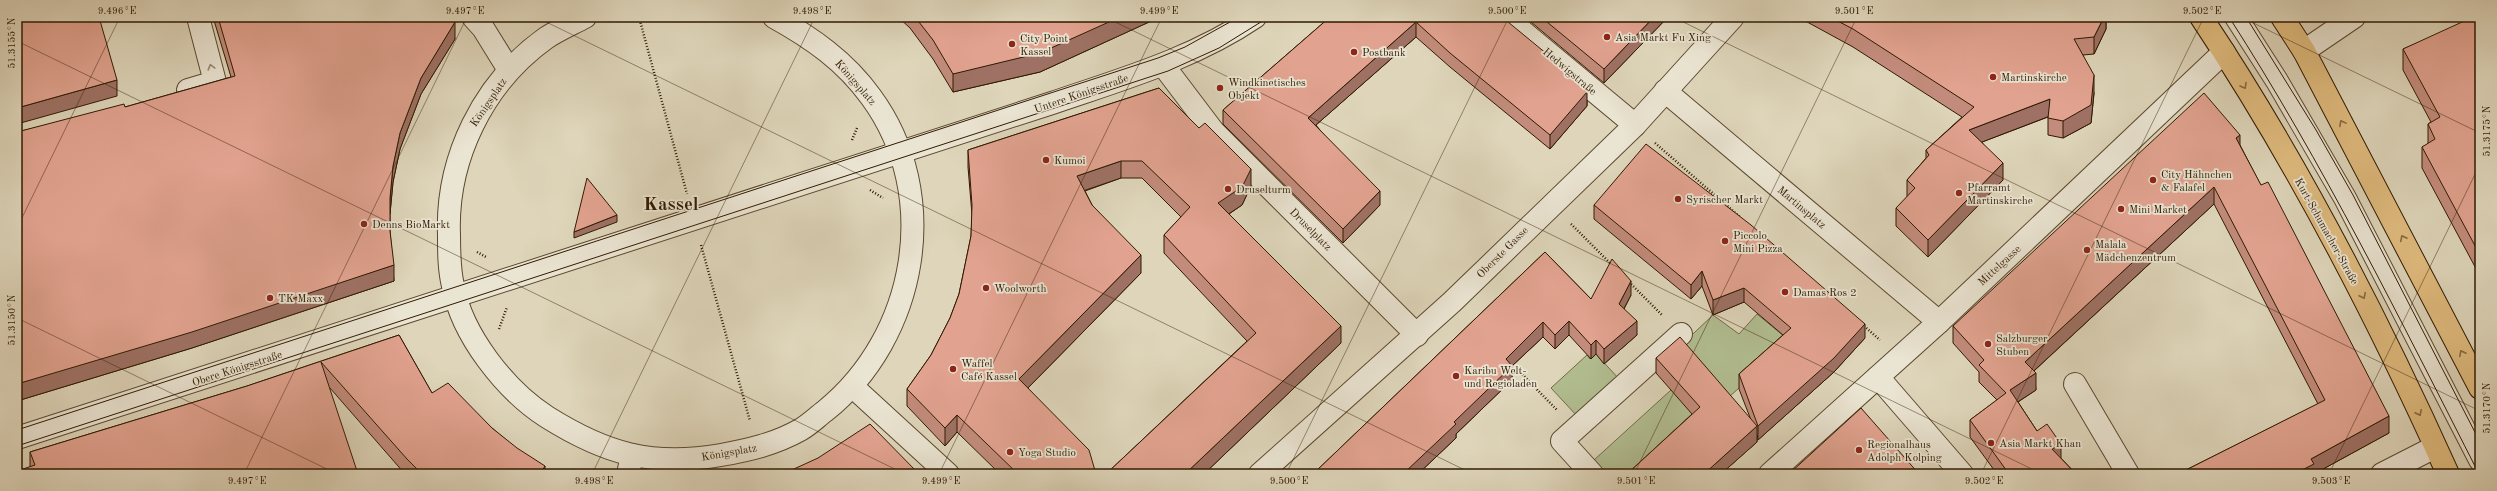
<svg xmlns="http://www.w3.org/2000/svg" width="2497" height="491" viewBox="0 0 2497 491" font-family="'Old Standard TT',serif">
  <rect width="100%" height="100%" fill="#ded5ba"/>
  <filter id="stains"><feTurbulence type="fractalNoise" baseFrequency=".005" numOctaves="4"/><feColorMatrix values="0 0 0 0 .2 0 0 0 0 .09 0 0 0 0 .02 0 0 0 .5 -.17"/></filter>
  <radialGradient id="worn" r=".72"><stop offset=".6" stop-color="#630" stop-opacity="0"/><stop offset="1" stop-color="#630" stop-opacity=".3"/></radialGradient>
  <g fill="#b1bd90" stroke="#706c48">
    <path d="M1757 314 1791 342 1642 474H1607L1594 460 1671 390 1677 349 1713 315 1739 334Z"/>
    <path d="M1596 354 1620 380 1578 417 1551 388 1587 355 1590 359Z"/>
  </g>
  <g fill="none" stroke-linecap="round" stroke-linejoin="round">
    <g stroke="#5c492f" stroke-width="24">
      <g id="minor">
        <path d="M473 17 483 28 509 70"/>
        <path d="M585 17C572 24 558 30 546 38 483 83 446 159 449 235 449 252 449 269 453 286 462 335 505 390 547 417 606 454 652 467 721 455 749 450 775 444 800 430 809 425 817 417 825 411 917 337 943 195 871 97 845 61 812 38 774 17"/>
        <path d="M1505 17 1635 125"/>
        <path d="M2236 17 2277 81 2345 198 2480 460"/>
        <path d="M2304 51 2354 17"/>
        <path d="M1163 65 1213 131 1417 335"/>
        <path d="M188 90 215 82 198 17"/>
        <path d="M1665 91 1939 322"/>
        <path d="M1878 377 1962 474"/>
        <path d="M2075 384 2128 474"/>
        <path d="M852 386 948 474"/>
        <path d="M17 438 1052 103C1122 79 1193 59 1255 17"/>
        <path d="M628 474 632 455"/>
        <path d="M1260 474 1452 302 1635 125 1733 17"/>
        <path d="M1592 474 1562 441 1681 334"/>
        <path d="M1770 474 1939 322 2224 52"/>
        <path d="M2382 474 2435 447"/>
      </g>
    </g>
    <g stroke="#301a01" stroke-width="24">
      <g id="major">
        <path d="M2201 17C2297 161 2377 316 2448 474"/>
        <path d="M2282 17 2304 51 2480 388"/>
      </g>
    </g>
    <g stroke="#301a01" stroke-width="2.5" stroke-dasharray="1 2" stroke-linecap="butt">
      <path d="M639 17 687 194"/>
      <path d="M852 140 857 128"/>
      <path d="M1655 143 1740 217"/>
      <path d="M870 190 883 198"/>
      <path d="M1571 224 1611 264"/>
      <path d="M701 245 750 421"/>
      <path d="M477 252 486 257"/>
      <path d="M1629 282 1662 315"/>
      <path d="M1864 326 1880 340"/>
      <path d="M499 329 507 307"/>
      <path d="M1518 370 1557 410"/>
    </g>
    <use href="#minor" stroke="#eae4d2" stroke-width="22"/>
    <use href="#major" stroke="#dfba7d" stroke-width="22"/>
    <g stroke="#301a01" stroke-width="1">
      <path d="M2229 17C2323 163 2400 319 2479 474"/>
      <path d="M2246 17 2316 130 2353 195 2480 442"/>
      <path d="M17 430 1158 58 1185 47 1239 17"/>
      <path d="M17 446 1168 71 1219 48 1269 17"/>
    </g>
  </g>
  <g fill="#c28b7b" stroke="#301a01">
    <path d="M213 17H449L455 39 421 94 400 149 393 182 390 213V231L394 281 192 348 17 401V132L125 107 231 77Z"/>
    <path d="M898 17H1160L1040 72 953 92 933 59 910 28Z"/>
    <path d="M1330 17H1502L1587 101V106L1550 149 1450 67 1416 37 1316 125 1380 205 1343 243 1223 124V110Z"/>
    <path d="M1525 17H1668L1604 83Z"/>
    <path d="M1798 17H2106V29L2094 54 2083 55 2094 93 2091 123 2063 138 2048 135V117L1982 142 2003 180 1928 257 1896 226V208L1907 197V180L1926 158V150L1962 117 1853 47Z"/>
    <path d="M2480 17V276L2422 168V147L2428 144V124L2431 122 2403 70V49Z"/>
    <path d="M1159 88 1251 186 1242 205 1229 214 1341 343 1204 474H1106L1247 341 1164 253V235L1181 217 1142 178H1121L1085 191 1092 205 1141 273 1028 388 1096 474H1000L957 432 945 446 907 406V389L931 355 950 318 959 294 971 236 972 215 968 167V150Z"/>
    <path d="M2240 145 2389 433 2314 474H2178L2318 404 2214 204 2034 371 2036 390 2018 402 2037 431 2061 458 2076 474H1997L1970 437V420L1997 400 1979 382V372L1953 343V326Z"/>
    <path d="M1594 205 1865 338 1834 372 1758 440 1757 435V442L1721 474H1627L1692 414 1656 373V358L1751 420 1739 389V374L1783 335 1744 302 1713 315 1702 286 1691 299 1594 219Z"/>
    <path d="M1545 252 1591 299 1631 295 1624 309 1637 335 1604 364 1596 354 1591 359 1569 335 1555 349 1543 337 1512 366V380L1456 434V438L1418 474H1313Z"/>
    <path d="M399 335 432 393 492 428 545 474H405L330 388 30 467V452L247 386Z"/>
  </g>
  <g fill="#9e7164" stroke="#301a01">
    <path d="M1120 17H1160L1040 72 953 92V74Z"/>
    <path d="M1654 17H1668L1604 83V69Z"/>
    <path d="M2104 17H2106V29L2094 54V37Z"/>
    <path d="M455 22V39L421 94 400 149 393 182 390 214V198L393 166 400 133 421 78Z"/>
    <path d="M1416 22V37L1308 132V118Z"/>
    <path d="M2094 75V93L2091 123 2063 138V121Z"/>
    <path d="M117 80V96L17 124V108Z"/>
    <path d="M1587 87V106L1550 149V135Z"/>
    <path d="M2050 99V116L1969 147V130Z"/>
    <path d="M2240 135V152L2236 138Z"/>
    <path d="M1121 161V178L1077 193V176Z"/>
    <path d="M2003 163V180L1928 257V240Z"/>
    <path d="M1251 169V186L1242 205 1218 221V203Z"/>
    <path d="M2214 187V204L2025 379V362Z"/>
    <path d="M1380 191V205L1343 243V229Z"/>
    <path d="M617 215V222L574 238V232Z"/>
    <path d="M1141 255V273L1019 397V379Z"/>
    <path d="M394 265V281L192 348 17 401V384Z"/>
    <path d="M1702 271V286L1691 299V285Z"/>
    <path d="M1631 281V295L1619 318V304Z"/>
    <path d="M1744 288V302L1713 315V300Z"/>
    <path d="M1569 321V335L1555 349V335Z"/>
    <path d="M1637 321V335L1604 364V349Z"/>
    <path d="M1543 322V337L1512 366V380L1456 434V438L1418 474H1403L1454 422 1506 359Z"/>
    <path d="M1865 324V338L1834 372 1758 440V426Z"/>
    <path d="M1341 326V343L1204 474H1185Z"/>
    <path d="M1596 340V354L1591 359V345Z"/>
    <path d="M2036 373V390L2010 407V390Z"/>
    <path d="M957 415V432L945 446V428Z"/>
    <path d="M2389 416V433L2314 474H2294L2311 459Z"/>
    <path d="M1757 426V442L1721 474H1704Z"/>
    <path d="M2061 444V461L2052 449Z"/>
    <path d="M545 466V474H540Z"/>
  </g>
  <g fill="#e1a28f" stroke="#301a01">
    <path d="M17 17H99L117 80 17 108Z"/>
    <path d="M218 17H449L455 22 421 78 400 133 393 166 390 198V231L394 265 192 332 17 384V132L124 104 125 107 235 76Z"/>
    <path d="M915 17H1120L1040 53 953 74 933 40Z"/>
    <path d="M1330 17H1502L1587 87 1584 90 1587 92 1550 135 1450 53 1416 22 1308 118 1380 191 1343 229 1223 110Z"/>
    <path d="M1541 17H1654L1604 69Z"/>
    <path d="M1830 17H2104L2094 37 2074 39 2094 75 2091 105 2063 121 2048 118 2050 99 1969 130 2003 163 1928 240 1896 208 1915 188 1907 180 1929 155 1926 150 1974 107 1853 29Z"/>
    <path d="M2473 17H2480V255L2422 147 2435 139 2428 124 2440 117 2403 49Z"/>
    <path d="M1159 88 1199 128 1205 123 1251 169 1242 187 1218 203 1341 326 1185 474H1106L1256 333 1164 235 1190 207 1142 161H1121L1077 176 1092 205 1141 255 1019 379 1089 450 1096 474H1018L957 415 945 428 907 389 931 355 950 318 959 294 971 236 972 205 968 150Z"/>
    <path d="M2204 93 2240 135 2236 138 2261 185 2268 182 2389 416 2311 459 2314 464 2294 474H2178L2325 400 2214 187 2025 362 2036 373 2010 390 2037 431 2047 424 2061 444 2052 449 2076 474H2009L1970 420 2006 393 1979 365 1984 360 1953 326Z"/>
    <path d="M1646 144 1751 225 1865 324 1834 358 1758 426 1739 374 1791 328 1744 288 1713 300 1702 271 1691 285 1594 205Z"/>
    <path d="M587 178 617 215 574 232Z"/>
    <path d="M1545 252 1591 299 1612 259 1631 281 1619 304 1637 321 1604 349 1596 340 1591 345 1569 321 1555 335 1543 322 1506 359 1512 366 1454 422 1456 424 1403 474H1313Z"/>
    <path d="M399 335 432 393 448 383 492 428 517 448 545 466 540 474H422L407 459 321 362 358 474H17V471L35 465 30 452 247 386Z"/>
    <path d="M1680 337 1757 426 1704 474H1627L1700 407 1656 358Z"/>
    <path d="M1861 408 1919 474H1789Z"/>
    <path d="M870 424 919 474H783L818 458Z"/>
  </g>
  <defs><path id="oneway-chevron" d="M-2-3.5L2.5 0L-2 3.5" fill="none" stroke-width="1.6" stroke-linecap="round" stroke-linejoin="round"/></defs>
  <use stroke="#968974" href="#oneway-chevron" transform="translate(211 67) rotate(-105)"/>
  <g stroke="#886a3f">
    <use href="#oneway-chevron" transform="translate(2244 86) rotate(60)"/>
    <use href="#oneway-chevron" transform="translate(2342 123) rotate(-118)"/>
    <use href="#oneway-chevron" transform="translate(2403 238) rotate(-117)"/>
    <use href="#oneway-chevron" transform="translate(2363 296) rotate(64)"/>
    <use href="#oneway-chevron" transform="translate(2462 353) rotate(-117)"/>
    <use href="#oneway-chevron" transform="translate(2419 413) rotate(64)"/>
  </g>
  <path fill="none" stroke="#301a01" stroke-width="1" stroke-opacity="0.45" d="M536 17 1473 474M1105 17 2042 474M1673 17 2480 411M2241 17 2480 133M17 41 905 474M17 228 120 17M17 318 337 474M244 474 467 17M592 474 815 17M939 474 1162 17M1286 474 1509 17M1634 474 1857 17M1981 474 2204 17M2329 474 2480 164"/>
  <g fill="#8f2418" stroke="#eae4d2" stroke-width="1.5">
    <circle cx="1607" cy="37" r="4"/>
    <circle cx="1012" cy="44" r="4"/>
    <circle cx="1354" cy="52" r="4"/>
    <circle cx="1993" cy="77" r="4"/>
    <circle cx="1220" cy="88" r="4"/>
    <circle cx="1046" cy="160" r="4"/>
    <circle cx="2153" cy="180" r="4"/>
    <circle cx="1228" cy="189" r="4"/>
    <circle cx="1959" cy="193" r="4"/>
    <circle cx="1678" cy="199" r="4"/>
    <circle cx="2121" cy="209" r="4"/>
    <circle cx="364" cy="224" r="4"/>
    <circle cx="1725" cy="241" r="4"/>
    <circle cx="2087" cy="250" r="4"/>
    <circle cx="986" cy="288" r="4"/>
    <circle cx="1785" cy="292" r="4"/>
    <circle cx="270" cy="298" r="4"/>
    <circle cx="1988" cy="344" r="4"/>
    <circle cx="953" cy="369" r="4"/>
    <circle cx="1456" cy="376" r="4"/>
    <circle cx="1991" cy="443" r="4"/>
    <circle cx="1859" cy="450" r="4"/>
    <circle cx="1010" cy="452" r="4"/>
  </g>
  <g text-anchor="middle" stroke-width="3.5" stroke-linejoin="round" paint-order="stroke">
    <g font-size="11" fill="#301a01" stroke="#eae4d2" text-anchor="start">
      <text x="1615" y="41">Asia Markt Fu Xing</text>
      <text x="1020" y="42">City Point<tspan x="1020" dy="13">Kassel</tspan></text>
      <text x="1362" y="56">Postbank</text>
      <text x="2001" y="81">Martinskirche</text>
      <text x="1228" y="86">Windkinetisches<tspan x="1228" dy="13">Objekt</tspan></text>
      <text x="1054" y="164">Kumoi</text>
      <text x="2161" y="178">City Hähnchen<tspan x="2161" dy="13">&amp; Falafel</tspan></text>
      <text x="1967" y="191">Pfarramt<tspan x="1967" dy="13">Martinskirche</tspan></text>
      <text x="1236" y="193">Druselturm</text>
      <text x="1686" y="203">Syrischer Markt</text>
      <text x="2129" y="213">Mini Market</text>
      <text x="372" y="228">Denns BioMarkt</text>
      <text x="1733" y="239">Piccolo<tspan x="1733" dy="13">Mini Pizza</tspan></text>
      <text x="2095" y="248">Malala<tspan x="2095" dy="13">Mädchenzentrum</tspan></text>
      <text x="994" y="292">Woolworth</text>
      <text x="1793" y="296">Damas Ros 2</text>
      <text x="278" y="302">TK Maxx</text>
      <text x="1996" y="342">Salzburger<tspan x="1996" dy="13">Stuben</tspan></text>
      <text x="961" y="367">Waffel<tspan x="961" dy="13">Café Kassel</tspan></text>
      <text x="1464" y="374">Karibu Welt-<tspan x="1464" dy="13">und Regioladen</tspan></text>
      <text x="1999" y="447">Asia Markt Khan</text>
      <text x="1867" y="448">Regionalhaus<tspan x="1867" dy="13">Adolph Kolping</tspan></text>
      <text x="1018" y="456">Yoga Studio</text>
    </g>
    <g font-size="11" fill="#301a01" stroke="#eae4d2">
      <text transform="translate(1570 71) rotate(40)" y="4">Hedwigstraße</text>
      <text transform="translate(856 82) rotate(49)" y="4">Königsplatz</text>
      <text transform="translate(1081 93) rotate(-19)" y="4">Untere Königsstraße</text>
      <text transform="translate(488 102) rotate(-56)" y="4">Königsplatz</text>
      <text transform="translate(1802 207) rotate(40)" y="4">Martinsplatz</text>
      <text transform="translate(1311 229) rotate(45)" y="4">Druselplatz</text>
      <text transform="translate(2327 231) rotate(61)" y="4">Kurt-Schumacher-Straße</text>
      <text transform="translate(1502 252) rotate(-45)" y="4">Oberste Gasse</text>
      <text transform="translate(1999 265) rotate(-43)" y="4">Mittelgasse</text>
      <text transform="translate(237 368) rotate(-18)" y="4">Obere Königsstraße</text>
      <text transform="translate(729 452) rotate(-10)" y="4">Königsplatz</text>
    </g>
    <g font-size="19" font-weight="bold" fill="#301a01" stroke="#eae4d2">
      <text x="671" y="210">Kassel</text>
    </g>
  </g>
  <rect width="2497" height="491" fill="none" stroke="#ded5ba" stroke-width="44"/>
  <rect x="22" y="22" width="2453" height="447" fill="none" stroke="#301a01" stroke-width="1.5"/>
  <g font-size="10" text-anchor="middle" fill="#301a01">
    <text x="117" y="14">9.496°E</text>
    <text x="465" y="14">9.497°E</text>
    <text x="812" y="14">9.498°E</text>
    <text x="1159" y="14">9.499°E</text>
    <text x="1507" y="14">9.500°E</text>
    <text x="1854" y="14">9.501°E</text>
    <text x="2202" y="14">9.502°E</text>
    <text transform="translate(11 43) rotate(-90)" y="4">51.3155°N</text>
    <text transform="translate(2486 131) rotate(-90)" y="4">51.3175°N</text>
    <text transform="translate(11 320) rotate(-90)" y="4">51.3150°N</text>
    <text transform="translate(2486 408) rotate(-90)" y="4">51.3170°N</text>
    <text x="247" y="484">9.497°E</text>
    <text x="594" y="484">9.498°E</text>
    <text x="941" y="484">9.499°E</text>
    <text x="1289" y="484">9.500°E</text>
    <text x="1636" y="484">9.501°E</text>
    <text x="1984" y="484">9.502°E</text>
    <text x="2331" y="484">9.503°E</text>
  </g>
  <rect width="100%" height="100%" filter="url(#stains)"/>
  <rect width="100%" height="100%" fill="url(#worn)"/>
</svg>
